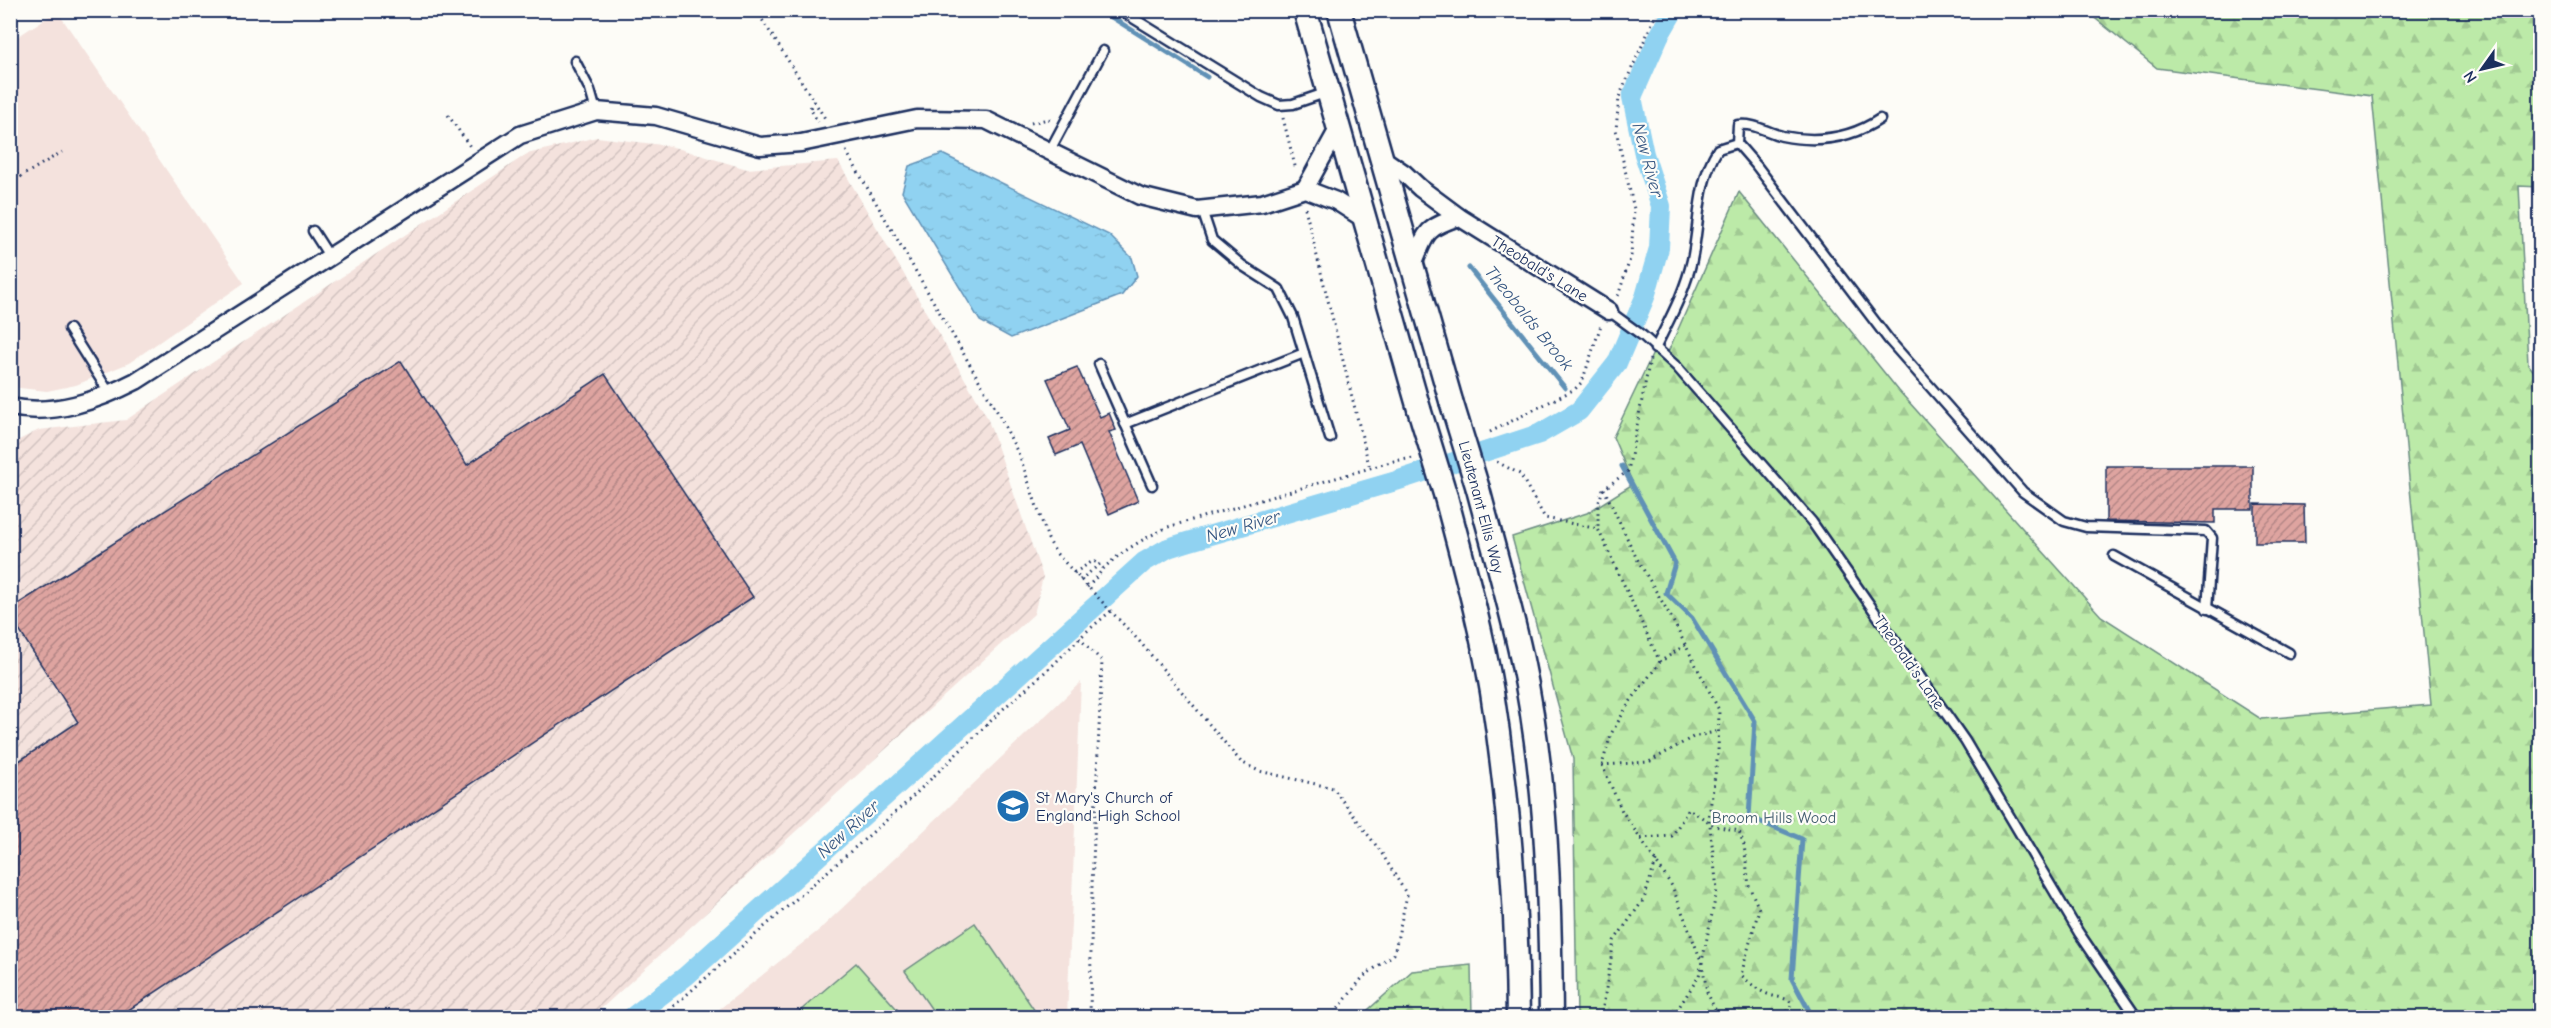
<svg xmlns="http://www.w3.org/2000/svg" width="2551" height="1028" viewBox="0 0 2551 1028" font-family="'Comic Neue',sans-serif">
  <defs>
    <pattern id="industrial-furrows" width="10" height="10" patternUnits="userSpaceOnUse" patternTransform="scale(1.5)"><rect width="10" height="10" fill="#f4e2dd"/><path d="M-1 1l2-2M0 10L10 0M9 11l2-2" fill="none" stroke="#d1c2c0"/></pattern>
    <pattern id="forest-firs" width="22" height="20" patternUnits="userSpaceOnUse" patternTransform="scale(1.5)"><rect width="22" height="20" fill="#bceaa8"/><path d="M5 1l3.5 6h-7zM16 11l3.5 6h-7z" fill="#a1c993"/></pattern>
    <pattern id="water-ripples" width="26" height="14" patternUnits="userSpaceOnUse" patternTransform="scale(1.5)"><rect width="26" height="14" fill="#90d2f1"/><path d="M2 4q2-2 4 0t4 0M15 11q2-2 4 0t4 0" fill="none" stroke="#7cb5d1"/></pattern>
    <pattern id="building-hatch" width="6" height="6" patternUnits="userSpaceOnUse" patternTransform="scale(1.5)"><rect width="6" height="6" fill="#dea4a0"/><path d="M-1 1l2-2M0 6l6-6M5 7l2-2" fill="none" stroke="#b38686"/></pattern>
  </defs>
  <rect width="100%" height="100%" fill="#fdfcf7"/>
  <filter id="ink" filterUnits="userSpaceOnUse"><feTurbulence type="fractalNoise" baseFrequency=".0167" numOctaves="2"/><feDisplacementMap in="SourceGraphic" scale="12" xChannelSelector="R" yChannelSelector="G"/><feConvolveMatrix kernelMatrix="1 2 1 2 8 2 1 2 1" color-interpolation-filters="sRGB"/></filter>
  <g filter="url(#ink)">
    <g fill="#f4e2dd">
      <path d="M57 11 244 283 129 363 76 385 47 391 11 387V41Z"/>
      <path d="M1081 682 1067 1017 708 1018 818 931Z"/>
    </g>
    <path fill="url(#industrial-furrows)" d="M597 137 670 146 747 169 838 161 987 417 1043 577 1034 614 592 1017 11 1018V444L39 430 126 420 527 154Z"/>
    <g fill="#bceaa8" stroke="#6c8c83" stroke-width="1.5">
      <path d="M975 923 1039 1017H937L905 971Z"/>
      <path d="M856 963 904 1017H793Z"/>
    </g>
    <g fill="url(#forest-firs)" stroke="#6c8c83" stroke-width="1.5">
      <path d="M2086 11H2540V187L2519 186 2528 364 2540 379V1017H1577L1573 759 1512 537 1587 513 1633 484 1613 437 1655 349 1668 352 1739 192 1899 391 2101 616 2261 719 2431 705 2372 96 2157 68Z"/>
      <path d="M1471 965 1472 1017H1360L1412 971Z"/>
    </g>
    <path fill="url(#water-ripples)" stroke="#6191b6" stroke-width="1.5" d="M942 154 1109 235 1132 258 1137 276 1122 295 1011 338 980 321 902 192 909 166Z"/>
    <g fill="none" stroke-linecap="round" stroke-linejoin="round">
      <g stroke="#6191b6" stroke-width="5">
        <path d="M1100 10 1207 77"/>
        <path d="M1469 268 1565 388"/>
        <path d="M1622 466 1675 563 1666 593 1692 618 1755 721 1749 817 1802 839 1792 979 1813 1018"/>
      </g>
      <path stroke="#90d2f1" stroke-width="20" d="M631 1018 686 976 1144 562 1168 548 1187 542 1396 481 1539 434 1579 411 1617 363 1645 297 1659 248 1661 206 1644 154 1632 97 1659 36 1674 10"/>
    </g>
    <g fill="url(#building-hatch)" stroke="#1b2f5e" stroke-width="1.5">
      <path d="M401 361 467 465 605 374 753 597 118 1017H10V767L78 722 10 616V609Z"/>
      <path d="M1077 367 1100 417 1109 413 1116 430 1109 432 1138 501 1109 514 1080 445 1056 455 1049 439 1070 430 1047 379Z"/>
      <path d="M2106 466H2253V509H2215V523L2106 521Z"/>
      <path d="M2255 504 2304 505 2305 543H2255Z"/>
    </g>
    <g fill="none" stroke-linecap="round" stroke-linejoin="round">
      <g stroke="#1b2f5e" stroke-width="13">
        <g id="service">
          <path d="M1120 10 1261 97 1279 105 1293 104 1328 92"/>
          <path d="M575 61 590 90 596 111"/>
          <path d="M1880 119C1850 139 1817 143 1782 136 1766 132 1755 123 1738 125L1737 143 1756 165 1889 340 2023 492 2064 521 2086 527 2206 531 2212 538 2207 609"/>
          <path d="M1050 150 1103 51"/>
          <path d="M1202 210 1212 240 1243 266 1279 289 1293 317 1330 438"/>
          <path d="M313 231 329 256"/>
          <path d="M1609 311 1643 336 1677 367 1812 522 1965 741 2079 933 2137 1018"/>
          <path d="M69 329 110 394"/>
          <path d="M1655 349C1669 320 1685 292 1692 260 1700 222 1697 182 1718 149L1737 143"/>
          <path d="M1099 364 1152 485"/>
          <path d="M1125 424 1304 353"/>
          <path d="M2114 556 2289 653"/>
          <path d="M2530 1018 2540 1010"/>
        </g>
      </g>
      <g stroke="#1b2f5e" stroke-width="21">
        <g id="minor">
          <path d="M1379 156 1404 173 1420 188 1459 217 1609 311"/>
          <path d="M1305 189 1338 129"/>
          <path d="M1413 265C1426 232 1425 228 1459 217"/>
          <path d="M10 407C54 416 97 401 136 381L520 135 596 111 656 116 760 146 801 143 917 119 986 120 1140 196 1197 210 1262 203 1305 189 1336 201 1364 219"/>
        </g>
      </g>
      <g stroke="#1b2f5e" stroke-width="27">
        <g id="secondary">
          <path d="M1305 10 1419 409"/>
          <path d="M1339 10 1451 401"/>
          <path d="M1478 489C1493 546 1510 603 1522 660 1547 777 1550 899 1551 1018"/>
          <path d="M1446 497C1463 562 1481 626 1492 692 1509 800 1517 908 1518 1018"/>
        </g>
      </g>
      <g stroke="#1b2f5e" stroke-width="3" stroke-dasharray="1.5 4.5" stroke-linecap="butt">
        <path d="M756 10 826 120"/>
        <path d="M814 101 810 108 818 122"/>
        <path d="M448 115 471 148"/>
        <path d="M1283 118 1296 170"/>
        <path d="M1031 123 1048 119 1051 120"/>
        <path d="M846 151 998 413 1020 457 1048 539 1056 553 1140 642 1241 762 1259 771 1333 788 1381 852 1407 895 1394 954 1363 977 1331 1018"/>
        <path d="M10 183 62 152"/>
        <path d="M1305 208 1370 469"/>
        <path d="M1618 296 1631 256 1634 209 1616 130 1619 97 1658 10"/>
        <path d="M1650 359 1628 471 1604 489 1636 557 1671 617 1719 710 1718 754 1709 816 1717 890 1699 976 1672 1018"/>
        <path d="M1490 432 1575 389 1582 382 1601 325"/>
        <path d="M1497 462 1520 474 1545 518 1598 529"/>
        <path d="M1603 489 1598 505V529L1660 662"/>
        <path d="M1074 573 1093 561 1100 564"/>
        <path d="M1080 580 1100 564 1103 568"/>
        <path d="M1087 587C1094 581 1100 572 1106 566 1124 550 1146 537 1168 527L1394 461 1414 458"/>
        <path d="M1079 638 1102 661 1092 885 1090 1018"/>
        <path d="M1685 645 1660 662 1629 703 1611 734 1602 765 1622 811 1672 886 1702 963 1707 992 1719 1018"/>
        <path d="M1602 765 1649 762 1693 737 1719 731"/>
        <path d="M1641 838 1672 836 1689 809 1715 826 1739 831 1744 845 1749 886 1759 909 1741 975C1750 983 1758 991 1770 995 1779 998 1785 997 1792 1003L1789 1010 1778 1018"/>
        <path d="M660 1018 906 803 1002 710 1053 665 1085 633 1111 611"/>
        <path d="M1601 1018 1614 941 1644 899 1656 861"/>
      </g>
      <use href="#service" stroke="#fdfcf7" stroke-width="8"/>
      <use href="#minor" stroke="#fdfcf7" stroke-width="16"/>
      <use href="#secondary" stroke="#fdfcf7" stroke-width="22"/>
      <g stroke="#1b2f5e" stroke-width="27" stroke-linecap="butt">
        <g id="secondary-bridge">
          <path d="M1451 401 1478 489"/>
          <path d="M1419 409 1446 497"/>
        </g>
      </g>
      <use href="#secondary-bridge" stroke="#fdfcf7" stroke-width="22"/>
    </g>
  </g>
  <defs>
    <g id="school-disc" transform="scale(1.725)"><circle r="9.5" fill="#1f6fb2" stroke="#fdfcf7"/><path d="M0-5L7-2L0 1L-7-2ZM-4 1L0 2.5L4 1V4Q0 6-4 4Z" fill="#fff"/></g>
  </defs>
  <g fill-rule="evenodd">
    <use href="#school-disc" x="1013" y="806"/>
  </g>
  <g text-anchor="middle" stroke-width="4.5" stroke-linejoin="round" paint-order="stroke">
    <g font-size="16" fill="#1b2f5e" stroke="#fdfcf7">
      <text transform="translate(1540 268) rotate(32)" y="6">Theobald's Lane</text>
      <text transform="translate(1482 507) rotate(75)" y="6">Lieutenant Ellis Way</text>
      <text transform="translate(1910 662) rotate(55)" y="6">Theobald's Lane</text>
    </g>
    <g font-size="16" fill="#1b2f5e" stroke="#fdfcf7" text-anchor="start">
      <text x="1036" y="803">St Mary's Church of<tspan x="1036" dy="18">England High School</tspan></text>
    </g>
    <g font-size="16" fill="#435e70" stroke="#fdfcf7">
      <text x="1774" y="823">Broom Hills Wood</text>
    </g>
    <g font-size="18" font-style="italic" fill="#385883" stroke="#fdfcf7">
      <text transform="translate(1648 160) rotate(75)" y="6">New River</text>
      <text transform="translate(1529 318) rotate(51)" y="6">Theobalds Brook</text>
      <text transform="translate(1243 526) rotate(-16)" y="6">New River</text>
      <text transform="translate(848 829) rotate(-42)" y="6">New River</text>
    </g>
  </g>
  <rect width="2551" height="1028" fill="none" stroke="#fdfcf7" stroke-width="36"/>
  <rect x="18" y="18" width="2515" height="992" fill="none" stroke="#1b2f5e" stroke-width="2" filter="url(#ink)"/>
  <g transform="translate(2482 69) rotate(236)" stroke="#fdfcf7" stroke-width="4.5" paint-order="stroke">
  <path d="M0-4.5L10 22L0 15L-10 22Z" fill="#1b2f5e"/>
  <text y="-9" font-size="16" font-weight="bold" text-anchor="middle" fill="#1b2f5e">N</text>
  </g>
</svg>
